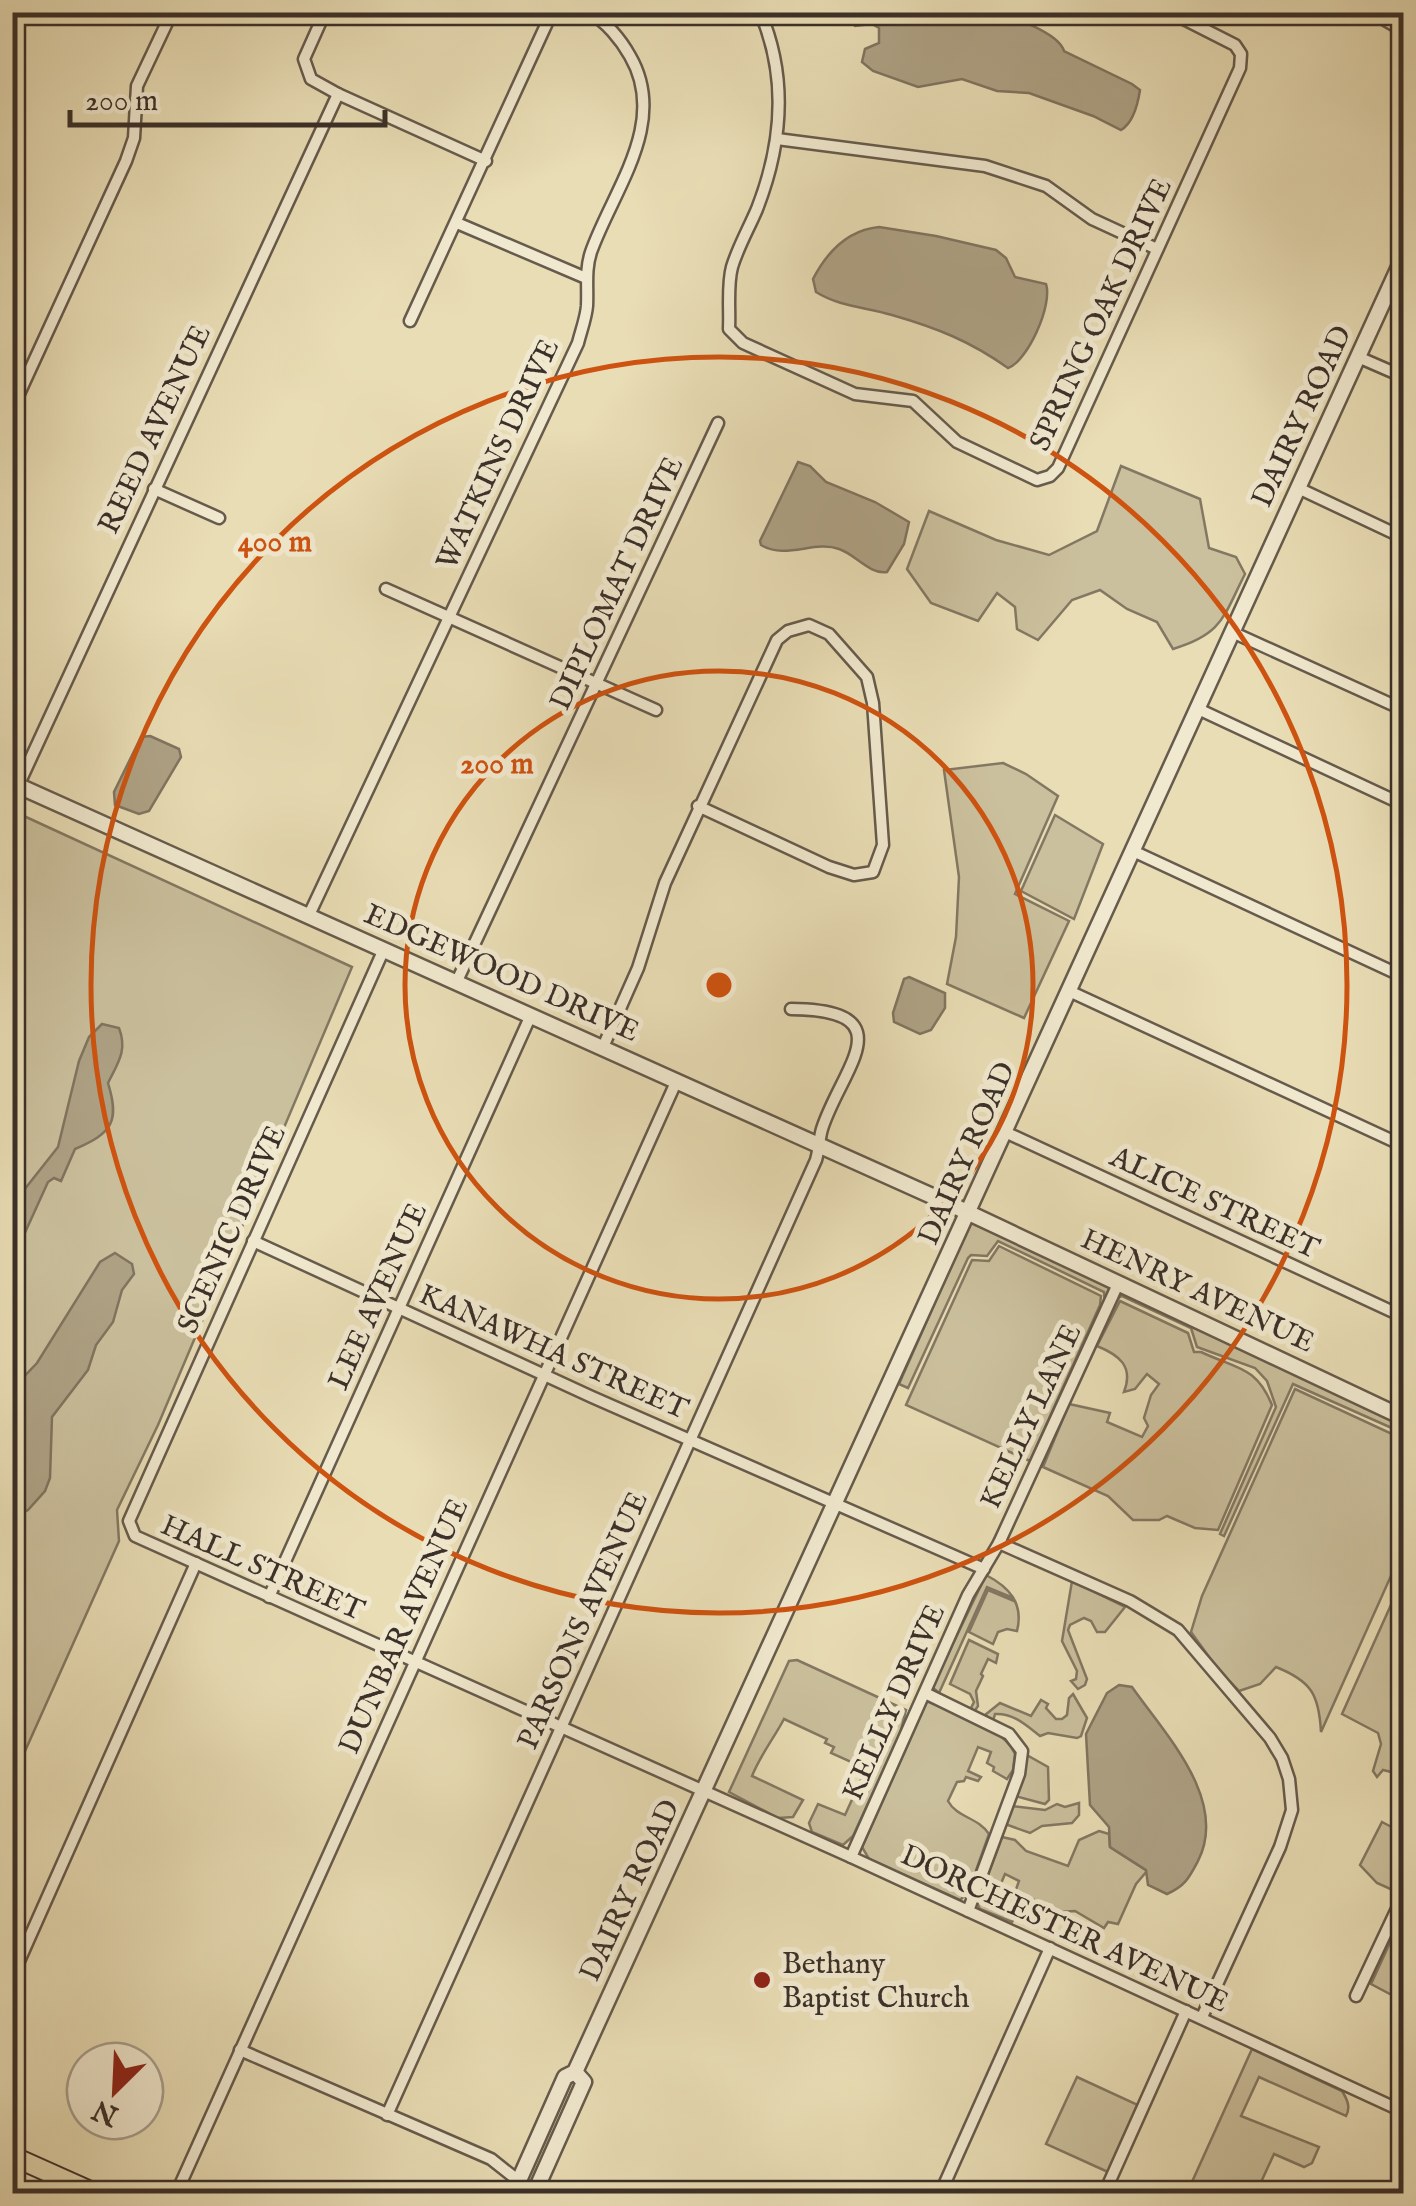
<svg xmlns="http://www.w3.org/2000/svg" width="1416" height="2206" viewBox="0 0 1416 2206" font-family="'IM FELL English',serif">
  <rect width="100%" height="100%" fill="#e9ddb5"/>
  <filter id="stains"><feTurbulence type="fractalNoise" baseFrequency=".002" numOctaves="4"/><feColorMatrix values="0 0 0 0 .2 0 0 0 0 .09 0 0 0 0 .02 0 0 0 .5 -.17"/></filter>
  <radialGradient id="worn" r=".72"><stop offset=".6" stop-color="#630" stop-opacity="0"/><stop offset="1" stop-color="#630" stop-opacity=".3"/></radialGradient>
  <g fill="#cbc09d" stroke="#837863" stroke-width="2.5">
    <path d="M1121 466 1200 499 1209 548 1236 557 1245 574C1223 617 1223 634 1173 649L1157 622 1127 609 1100 590 1072 600 1038 640 1017 629 1015 607 997 593 978 621 931 603 907 569 929 511 996 540 1049 555 1097 531Z"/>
    <path d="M1003 763 1026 774 1058 796 1015 894 1069 921 1024 1018 947 984 956 937 959 877 944 770Z"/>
    <path d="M13 811 352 967 158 1425 117 1510 119 1541 13 1778Z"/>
    <path d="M1055 815 1103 844 1074 919 1021 891Z"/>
    <path d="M971 1221 1403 1424V1433L1293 1384 1224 1536 1220 1534 1276 1407 1267 1381 1255 1368 1197 1347 1191 1328 1122 1296 1105 1305 1104 1292 998 1241 987 1256 971 1255 968 1258 908 1388 899 1384Z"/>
    <path d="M999 1246 1101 1296 1100 1305 1030 1461 906 1405 972 1260 989 1261Z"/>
    <path d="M1120 1301 1188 1333 1194 1352H1201C1237 1369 1256 1366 1272 1405L1218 1530 1195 1528 1167 1516 1159 1520H1133L1108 1496 1043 1467 1069 1404 1110 1413 1107 1422 1142 1437 1148 1426 1144 1418 1151 1395 1159 1384 1147 1374 1135 1389 1124 1392C1134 1366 1119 1355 1097 1346Z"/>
    <path d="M1295 1389 1403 1439V1549L1321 1732C1319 1694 1311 1681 1276 1667L1260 1684 1239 1691 1220 1672 1191 1632 1202 1596Z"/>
    <path d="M986 1575C1009 1587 1024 1603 1017 1631L1007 1629 998 1632 993 1644 969 1632 988 1590 1014 1601 1011 1597 987 1587 939 1693 932 1687Z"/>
    <path d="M1403 1578 1404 1726 1396 1735 1399 1748 1403 1751V1775L1383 1770 1377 1777 1373 1771 1381 1744 1378 1733 1342 1714Z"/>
    <path d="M1072 1581 1125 1607 1105 1632H1097L1091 1621 1084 1618 1070 1625 1068 1630 1087 1679 1085 1685 1078 1689 1071 1681 1076 1679 1077 1671 1062 1641Z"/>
    <path d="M969 1640 998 1654 996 1663 988 1659 981 1674 983 1676 976 1691 978 1706 974 1712 970 1710 974 1702 970 1694 950 1684Z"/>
    <path d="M797 1660 906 1710 900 1734 853 1836 843 1845 812 1832 809 1823 818 1804 845 1815 865 1771 860 1767 864 1758 855 1755 851 1762 831 1753 834 1747 825 1743 827 1739 784 1719C774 1738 761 1754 752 1776L803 1800 793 1817 778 1818 729 1792 789 1661Z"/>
    <path d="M1073 1694 1087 1718 1081 1736 1077 1738 1048 1733 1040 1736C1027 1726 1014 1713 995 1714L993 1721 985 1715 1000 1703 1031 1716 1041 1700 1048 1704 1046 1708 1056 1719H1062L1067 1715 1069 1698Z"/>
    <path d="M927 1701C954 1713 1003 1726 1015 1754L1013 1770 1007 1779 993 1771 994 1767 987 1763 991 1752 978 1747 968 1771 981 1777 978 1781 966 1777 964 1781 957 1782 948 1801C957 1818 978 1817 989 1834L968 1893 960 1900 869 1859 862 1847Z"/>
    <path d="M1025 1754 1048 1767 1049 1800 1045 1804 1015 1796Z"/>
    <path d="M1079 1803V1815L1072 1823 1042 1826 1030 1833 1005 1824 1012 1806 1045 1810 1057 1804 1065 1807Z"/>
    <path d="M1382 1822 1403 1833V1875L1395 1891 1377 1883 1360 1865Z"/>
    <path d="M1099 1831 1109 1834 1110 1847 1147 1871 1136 1884 1118 1924 1108 1922 1104 1928 1075 1911 1058 1912 1029 1897 1012 1922 980 1909 977 1903 982 1891 1001 1901H1012L1019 1881 1005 1874 997 1893 984 1886 1002 1837 1015 1840 1026 1851 1068 1866 1079 1840Z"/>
    <path d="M1394 1934 1403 1938V2001L1371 1984Z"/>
    <path d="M1252 2049 1342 2091C1347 2099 1351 2107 1346 2116L1259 2077 1241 2116 1319 2147 1312 2163 1304 2167 1274 2154 1256 2193H1187Z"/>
    <path d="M1077 2077 1138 2105 1108 2172 1046 2144Z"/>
  </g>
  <g fill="#aea285" stroke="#807460" stroke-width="2.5">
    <path d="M851 12C897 12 946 8 991 12 1010 15 1059 33 1064 51L1132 84 1140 90C1138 103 1133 123 1121 130L1093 116 1029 93 997 91 962 79 918 87 873 71 862 62 865 49 879 43V28L872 24 855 26 851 22Z"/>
    <path d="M879 227 936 236 996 250 1006 258 1015 277 1046 284C1053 305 1027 362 1008 368 970 341 937 328 892 315 866 307 840 307 816 292L813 279C827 252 848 230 879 227Z"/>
    <path d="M798 462 810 466 826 482 875 502 909 522 904 544 887 572C870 575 855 554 839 549 814 540 786 560 761 545L760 541Z"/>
    <path d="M150 736 179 749 181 757 149 811 139 814 115 805 114 792 141 737Z"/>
    <path d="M909 977 945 993V1008L931 1030 920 1034 894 1022 893 1013 904 979Z"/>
    <path d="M102 1024 119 1028C128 1051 117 1064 108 1083 120 1122 112 1133 75 1149L61 1181 54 1178 48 1182 13 1259V1204L58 1147 79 1061 89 1037Z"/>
    <path d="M115 1253 132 1264 134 1274 122 1290 113 1322 96 1345 88 1370 52 1417 50 1478 45 1491 28 1510 13 1518V1388L37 1363 100 1262Z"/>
    <path d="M1119 1685 1132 1687C1165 1734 1229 1800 1198 1861 1189 1878 1185 1886 1167 1894L1148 1885 1146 1870 1110 1847 1109 1827 1090 1805 1086 1734 1107 1693Z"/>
  </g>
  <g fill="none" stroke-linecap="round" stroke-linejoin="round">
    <g stroke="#665b4c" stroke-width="15">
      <g id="minor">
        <path d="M325 12 304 59 311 79 338 94 486 161"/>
        <path d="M760 12C788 77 782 145 757 209 749 228 738 247 732 267 727 285 730 309 729 329L743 343 855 394 913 401 957 442 1037 480 1050 476 1058 468 1240 68 1241 54 1235 45 1170 12"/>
        <path d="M1371 12 1404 31"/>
        <path d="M12 36 26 12"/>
        <path d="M777 139 985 166 1046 186 1092 219 1157 249"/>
        <path d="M457 223 586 278"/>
        <path d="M410 321 552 12"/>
        <path d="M1358 357 1404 377"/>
        <path d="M12 409 126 161 134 138 137 86 172 12"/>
        <path d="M1298 488 1404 538"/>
        <path d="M154 489 219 518"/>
        <path d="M386 589 656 710"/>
        <path d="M1232 632 1404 710"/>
        <path d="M1196 708 1404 805"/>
        <path d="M18 786 338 94"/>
        <path d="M1133 851 1404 977"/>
        <path d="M309 915 578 343C581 331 586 318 587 306 588 287 585 270 591 252 613 190 669 123 630 56 621 40 606 21 588 12"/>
        <path d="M384 949 129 1521 135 1536 851 1857 1404 2112"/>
        <path d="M457 981 718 423"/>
        <path d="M1069 991 1404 1146"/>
        <path d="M603 1047 638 968 665 883 777 640 788 631 809 625 829 634 867 677 873 703 883 845 873 872 854 875 829 867 698 806"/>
        <path d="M1005 1132 1404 1317"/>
        <path d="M253 1241 592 1397 984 1569"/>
        <path d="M999 1543 1130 1601 1178 1630 1270 1738 1282 1758 1289 1779 1292 1810 1280 1847 1202 2017"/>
        <path d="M269 1597 531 1015"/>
        <path d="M925 1693 1009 1734 1022 1751 1019 1774 968 1911"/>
        <path d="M851 1857 968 1595 999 1543 1118 1284"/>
        <path d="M12 1977 196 1563"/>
        <path d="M1356 1996 1404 1894"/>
        <path d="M240 2050 491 2159 534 2193"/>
        <path d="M387 2115 816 1160C819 1150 819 1139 822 1129 841 1069 907 1010 791 1009"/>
        <path d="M176 2194 677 1080"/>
        <path d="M940 2194 1050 1948"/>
        <path d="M1104 2194 1186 2011"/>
      </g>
    </g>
    <g stroke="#665b4c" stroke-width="19">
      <g id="tertiary">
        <path d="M12 783 952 1205 1404 1418"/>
        <path d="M513 2194 565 2077 575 2072 1404 256"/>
        <path d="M534 2194 584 2082 575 2072"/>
      </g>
    </g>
    <g stroke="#3b3029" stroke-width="22">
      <g id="primary">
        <path d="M12 2156 97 2194"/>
        <path d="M12 2190 21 2194"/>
      </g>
    </g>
    <use href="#minor" stroke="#f1e9cf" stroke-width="10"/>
    <use href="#tertiary" stroke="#f1e9cf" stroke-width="14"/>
    <use href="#primary" stroke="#e9ddb5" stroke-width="18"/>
  </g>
  <g fill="none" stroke="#ce5310" stroke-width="5">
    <circle cx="719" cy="985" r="314"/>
    <circle cx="719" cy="985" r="628"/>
  </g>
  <circle fill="#8f2418" stroke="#f1e9cf" stroke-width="4" cx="762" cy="1980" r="10"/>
  <g text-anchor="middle" stroke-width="10" stroke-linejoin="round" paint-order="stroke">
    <g font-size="30" fill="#3b3029" stroke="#f1e9cf">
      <text transform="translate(1100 314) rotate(-65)" y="10">SPRING OAK DRIVE</text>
      <text transform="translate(1301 416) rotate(-65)" y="10">DAIRY ROAD</text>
      <text transform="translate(154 429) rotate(-65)" y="10">REED AVENUE</text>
      <text transform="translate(497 454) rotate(-65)" y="10">WATKINS DRIVE</text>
      <text transform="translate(616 583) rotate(-65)" y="10">DIPLOMAT DRIVE</text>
      <text transform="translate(502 972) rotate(24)" y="10">EDGEWOOD DRIVE</text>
      <text transform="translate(966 1153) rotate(-66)" y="10">DAIRY ROAD</text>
      <text transform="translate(1215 1202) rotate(25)" y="10">ALICE STREET</text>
      <text transform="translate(231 1229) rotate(-66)" y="10">SCENIC DRIVE</text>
      <text transform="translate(1198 1290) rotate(25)" y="10">HENRY AVENUE</text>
      <text transform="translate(377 1296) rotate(-66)" y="10">LEE AVENUE</text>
      <text transform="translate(554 1351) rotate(24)" y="10">KANAWHA STREET</text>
      <text transform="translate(1030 1416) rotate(-65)" y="10">KELLY LANE</text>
      <text transform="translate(263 1567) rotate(24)" y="10">HALL STREET</text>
      <text transform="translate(582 1620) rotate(-66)" y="10">PARSONS AVENUE</text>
      <text transform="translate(403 1626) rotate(-66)" y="10">DUNBAR AVENUE</text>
      <text transform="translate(893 1702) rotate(-66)" y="10">KELLY DRIVE</text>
      <text transform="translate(629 1890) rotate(-65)" y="10">DAIRY ROAD</text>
      <text transform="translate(1065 1928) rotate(25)" y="10">DORCHESTER AVENUE</text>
    </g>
    <g font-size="30" fill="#3b3029" stroke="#f1e9cf" text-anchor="start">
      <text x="782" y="1973">Bethany<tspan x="782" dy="34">Baptist Church</tspan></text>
    </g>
  </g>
  <circle cx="719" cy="985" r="15" fill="#ce5310" stroke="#f1e9cf" stroke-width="5"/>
  <g font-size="30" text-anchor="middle" font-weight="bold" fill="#ce5310" stroke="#f1e9cf" stroke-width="10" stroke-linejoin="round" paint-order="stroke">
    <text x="275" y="551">400 m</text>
    <text x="497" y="773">200 m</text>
  </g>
  <rect width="1416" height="2206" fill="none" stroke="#e9ddb5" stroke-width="50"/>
  <rect x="15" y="15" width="1386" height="2176" fill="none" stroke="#3b3029" stroke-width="5"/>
  <rect x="25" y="25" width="1366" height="2156" fill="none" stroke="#3b3029" stroke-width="2.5"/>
  <g transform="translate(115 2091) rotate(204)"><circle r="48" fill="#f1e9cf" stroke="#a89f8d" stroke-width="2.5"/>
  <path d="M0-8L18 38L0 25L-18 38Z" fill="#8f2418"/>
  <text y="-15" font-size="28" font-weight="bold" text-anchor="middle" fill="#3b3029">N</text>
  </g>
  <path d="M70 110v15h315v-15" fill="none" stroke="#3b3029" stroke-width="5"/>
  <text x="85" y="110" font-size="30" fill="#3b3029" stroke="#f1e9cf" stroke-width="8" paint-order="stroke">200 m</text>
  <rect width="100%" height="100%" filter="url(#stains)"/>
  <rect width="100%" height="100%" fill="url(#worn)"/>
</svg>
